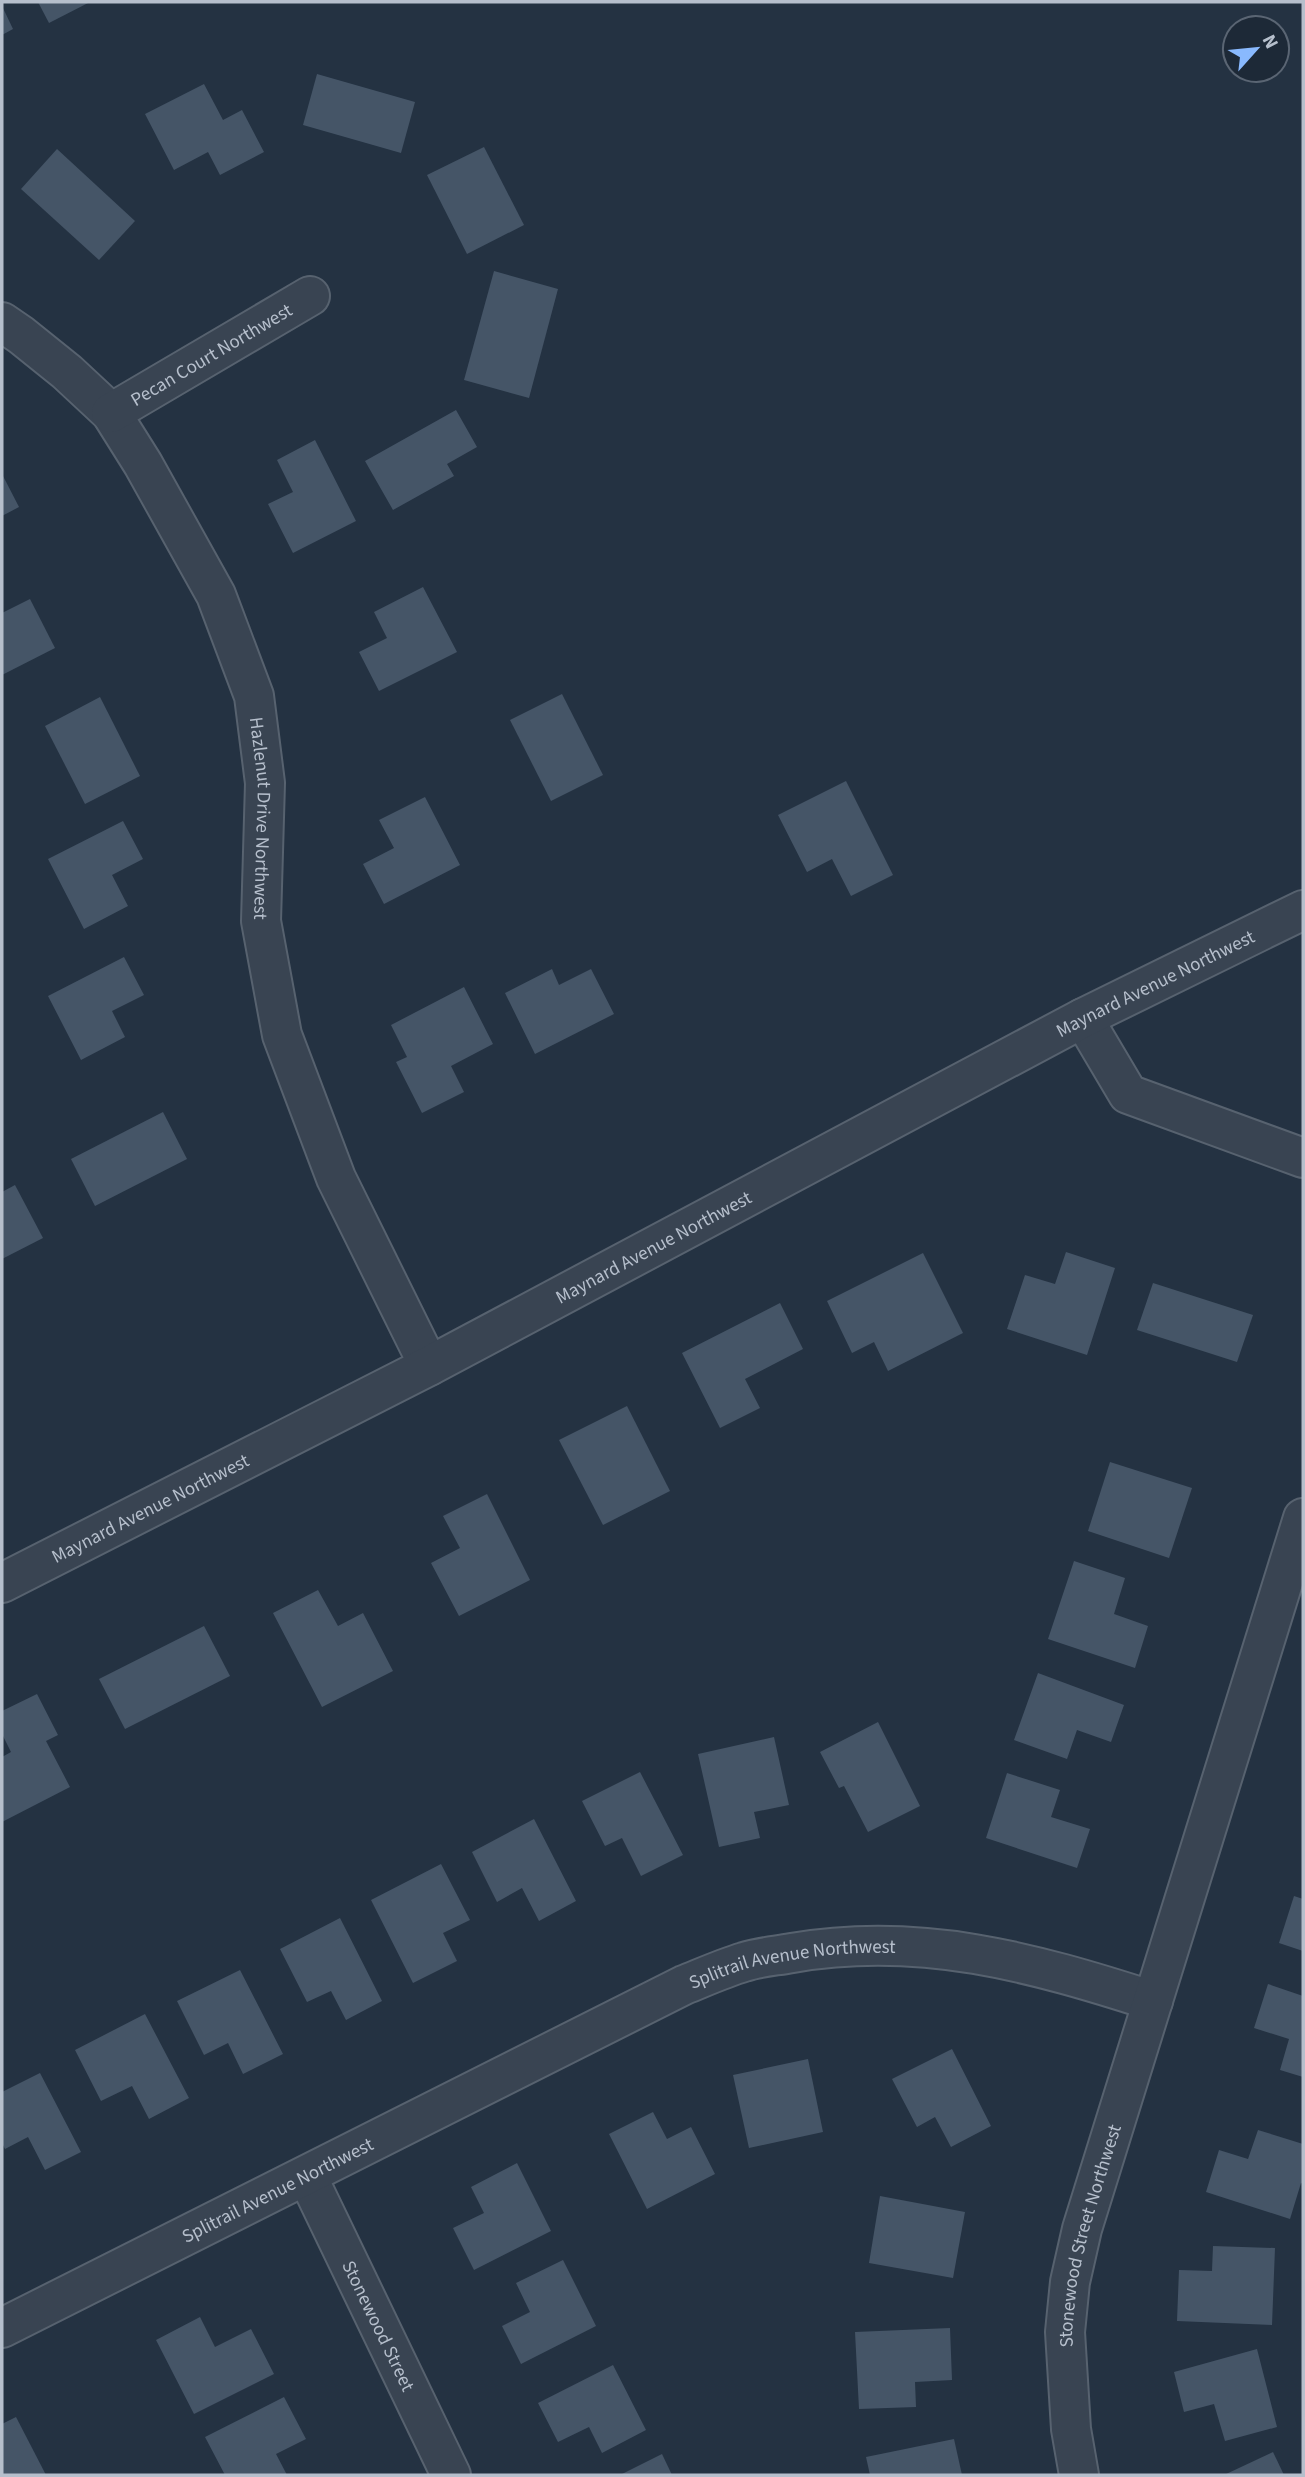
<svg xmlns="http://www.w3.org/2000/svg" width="1305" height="2477" viewBox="0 0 1305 2477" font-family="'Source Sans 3',sans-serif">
  <rect width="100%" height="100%" fill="#243242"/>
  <g fill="#455567">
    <path d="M38 2H90L49 23Z"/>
    <path d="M2 6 13 29 2 35Z"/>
    <path d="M317 74 415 102 401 153 303 125Z"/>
    <path d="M204 84 223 120 242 110 264 152 220 175 208 152 174 170 145 114Z"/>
    <path d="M484 147 524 225 467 254 427 175Z"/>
    <path d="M57 149 135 221 99 260 21 189Z"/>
    <path d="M494 271 558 289 529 398 464 380Z"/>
    <path d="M456 410 477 447 447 464 454 476 393 510 365 461Z"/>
    <path d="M315 440 356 521 293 553 268 504 293 492 277 460Z"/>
    <path d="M2 474 19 507 2 516Z"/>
    <path d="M423 587 457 652 379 691 359 652 387 638 374 612Z"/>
    <path d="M30 599 55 648 2 675V613Z"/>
    <path d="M562 694 603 775 551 801 510 720Z"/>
    <path d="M100 697 140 776 85 804 45 726Z"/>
    <path d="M846 781 893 875 851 896 832 859 807 872 778 815Z"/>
    <path d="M425 797 460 865 384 904 363 864 394 848 379 820Z"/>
    <path d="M123 821 143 859 112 875 128 906 84 929 48 859Z"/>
    <path d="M124 957 144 995 112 1011 125 1037 81 1060 48 996Z"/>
    <path d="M552 969 559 985 591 969 614 1014 535 1054 505 993Z"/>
    <path d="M464 987 493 1044 451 1066 464 1092 422 1113 396 1062 407 1057 391 1025Z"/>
    <path d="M163 1112 187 1159 95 1206 71 1159Z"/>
    <path d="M15 1185 43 1238 2 1259V1192Z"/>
    <path d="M1066 1252 1115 1268 1087 1355 1007 1329 1025 1275 1055 1284Z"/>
    <path d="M923 1253 963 1333 888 1371 874 1342 852 1353 827 1301Z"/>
    <path d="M1153 1283 1253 1315 1237 1362 1137 1330Z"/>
    <path d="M780 1303 803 1349 745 1379 760 1408 720 1428 682 1353Z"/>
    <path d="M627 1406 670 1491 603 1525 559 1440Z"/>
    <path d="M1110 1462 1192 1488 1169 1558 1088 1531Z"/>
    <path d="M487 1494 530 1580 459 1616 431 1563 460 1548 443 1516Z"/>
    <path d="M1074 1561 1125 1578 1114 1614 1148 1626 1135 1668 1048 1639Z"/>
    <path d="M318 1590 338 1626 363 1613 393 1671 322 1707 273 1613Z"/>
    <path d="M204 1626 230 1676 125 1729 99 1679Z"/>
    <path d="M1038 1673 1124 1705 1111 1742 1077 1730 1067 1759 1014 1740Z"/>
    <path d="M37 1694 58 1735 46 1741 70 1787 2 1822V1757L11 1752 2 1734V1711Z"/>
    <path d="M878 1722 920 1806 868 1832 844 1786 839 1788 820 1752Z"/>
    <path d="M774 1737 789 1805 754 1812 760 1838 719 1847 698 1754Z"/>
    <path d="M640 1772 683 1855 641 1876 622 1838 605 1846 582 1801Z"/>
    <path d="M1007 1773 1060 1790 1051 1817 1090 1829 1077 1868 986 1838Z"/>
    <path d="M534 1819 576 1901 539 1921 522 1888 497 1902 472 1852Z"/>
    <path d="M441 1864 470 1920 443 1933 457 1961 413 1983 371 1900Z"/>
    <path d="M1294 1896 1303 1899V1951L1279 1943Z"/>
    <path d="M340 1918 382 2001 346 2020 331 1991 307 2002 280 1949Z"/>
    <path d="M240 1970 283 2054 243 2074 228 2043 204 2055 177 2001Z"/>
    <path d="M1268 1984 1303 1996V2077L1280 2070 1289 2039 1254 2028Z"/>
    <path d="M145 2014 189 2098 149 2119 132 2086 101 2101 75 2050Z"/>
    <path d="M952 2049 991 2126 951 2147 935 2117 917 2127 892 2079Z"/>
    <path d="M808 2059 823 2132 749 2148 733 2075Z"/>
    <path d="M40 2073 81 2152 45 2170 28 2137 5 2149 2 2143V2092Z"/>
    <path d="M653 2112 667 2139 691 2127 715 2174 647 2209 609 2134Z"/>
    <path d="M1258 2130 1303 2144V2184L1301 2183 1290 2219 1206 2192 1219 2150 1248 2159Z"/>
    <path d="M517 2163 551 2231 474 2270 453 2228 484 2213 471 2187Z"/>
    <path d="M880 2196 965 2212 953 2278 869 2263Z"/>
    <path d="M1213 2246 1275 2248 1272 2325 1177 2321 1179 2270 1212 2271Z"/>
    <path d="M563 2260 596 2326 521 2364 502 2326 530 2312 516 2283Z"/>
    <path d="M200 2317 215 2347 251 2329 274 2374 194 2414 156 2340Z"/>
    <path d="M950 2328 952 2380 915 2382 916 2407 859 2409 855 2332Z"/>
    <path d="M1257 2349 1277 2427 1225 2441 1214 2404 1184 2412 1174 2372Z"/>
    <path d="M613 2365 646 2430 602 2453 589 2427 558 2442 538 2403Z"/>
    <path d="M284 2397 306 2439 276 2454 287 2475H225L205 2437Z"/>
    <path d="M16 2417 46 2475H2V2424Z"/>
    <path d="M954 2439 962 2475H870L866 2457Z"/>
    <path d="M1273 2452 1284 2475H1224Z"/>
    <path d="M662 2454 672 2475H620Z"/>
  </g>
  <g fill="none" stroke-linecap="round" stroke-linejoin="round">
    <g stroke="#57626f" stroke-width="42">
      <g id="minor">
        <path id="s1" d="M2 322 21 335 67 372 111 413 143 464 216 595 254 696 265 783 261 921 282 1035 336 1178 429 1366"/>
        <path id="s2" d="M111 413 310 296"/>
        <path d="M1083 1018 1128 1094 1303 1158"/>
        <path id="s3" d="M2 1583 429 1366 1083 1018 1303 910"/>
        <path id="s4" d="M307 2176 451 2475"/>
        <path id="s5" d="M2 2328 684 1985C704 1977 724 1968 744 1962 759 1957 776 1956 792 1953 920 1931 1032 1962 1153 2001"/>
        <path id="s6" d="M1079 2475 1071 2429 1065 2332 1070 2282 1082 2229 1303 1518"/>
      </g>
    </g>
    <use href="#minor" stroke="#394452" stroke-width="38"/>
  </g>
  <g text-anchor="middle" stroke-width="7" stroke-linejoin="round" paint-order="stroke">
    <g font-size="19" fill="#b6bfcc" stroke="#1d2937">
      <text dy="7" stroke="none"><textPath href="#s2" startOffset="116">Pecan Court Northwest</textPath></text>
      <text dy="7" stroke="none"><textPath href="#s1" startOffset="583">Hazlenut Drive Northwest</textPath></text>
      <text dy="7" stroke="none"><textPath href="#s3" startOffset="1300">Maynard Avenue Northwest</textPath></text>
      <text dy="7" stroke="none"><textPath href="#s3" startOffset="733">Maynard Avenue Northwest</textPath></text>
      <text dy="7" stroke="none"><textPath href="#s3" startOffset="166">Maynard Avenue Northwest</textPath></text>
      <text dy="7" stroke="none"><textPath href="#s5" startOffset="875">Splitrail Avenue Northwest</textPath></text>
      <text dy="7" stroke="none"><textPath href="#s5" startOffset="308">Splitrail Avenue Northwest</textPath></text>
      <text dy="7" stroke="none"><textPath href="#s6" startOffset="243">Stonewood Street Northwest</textPath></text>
      <text dy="7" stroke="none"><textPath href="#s4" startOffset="166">Stonewood Street</textPath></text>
    </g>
  </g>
  <rect width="1305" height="2477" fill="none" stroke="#b6bfcc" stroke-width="7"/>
  <g transform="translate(1256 49) rotate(63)"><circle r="33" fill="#1d2937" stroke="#5a6573" stroke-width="2"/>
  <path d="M0-5L12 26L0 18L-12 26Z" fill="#89b9fe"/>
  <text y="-10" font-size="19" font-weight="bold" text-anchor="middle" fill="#b6bfcc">N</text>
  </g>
</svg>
